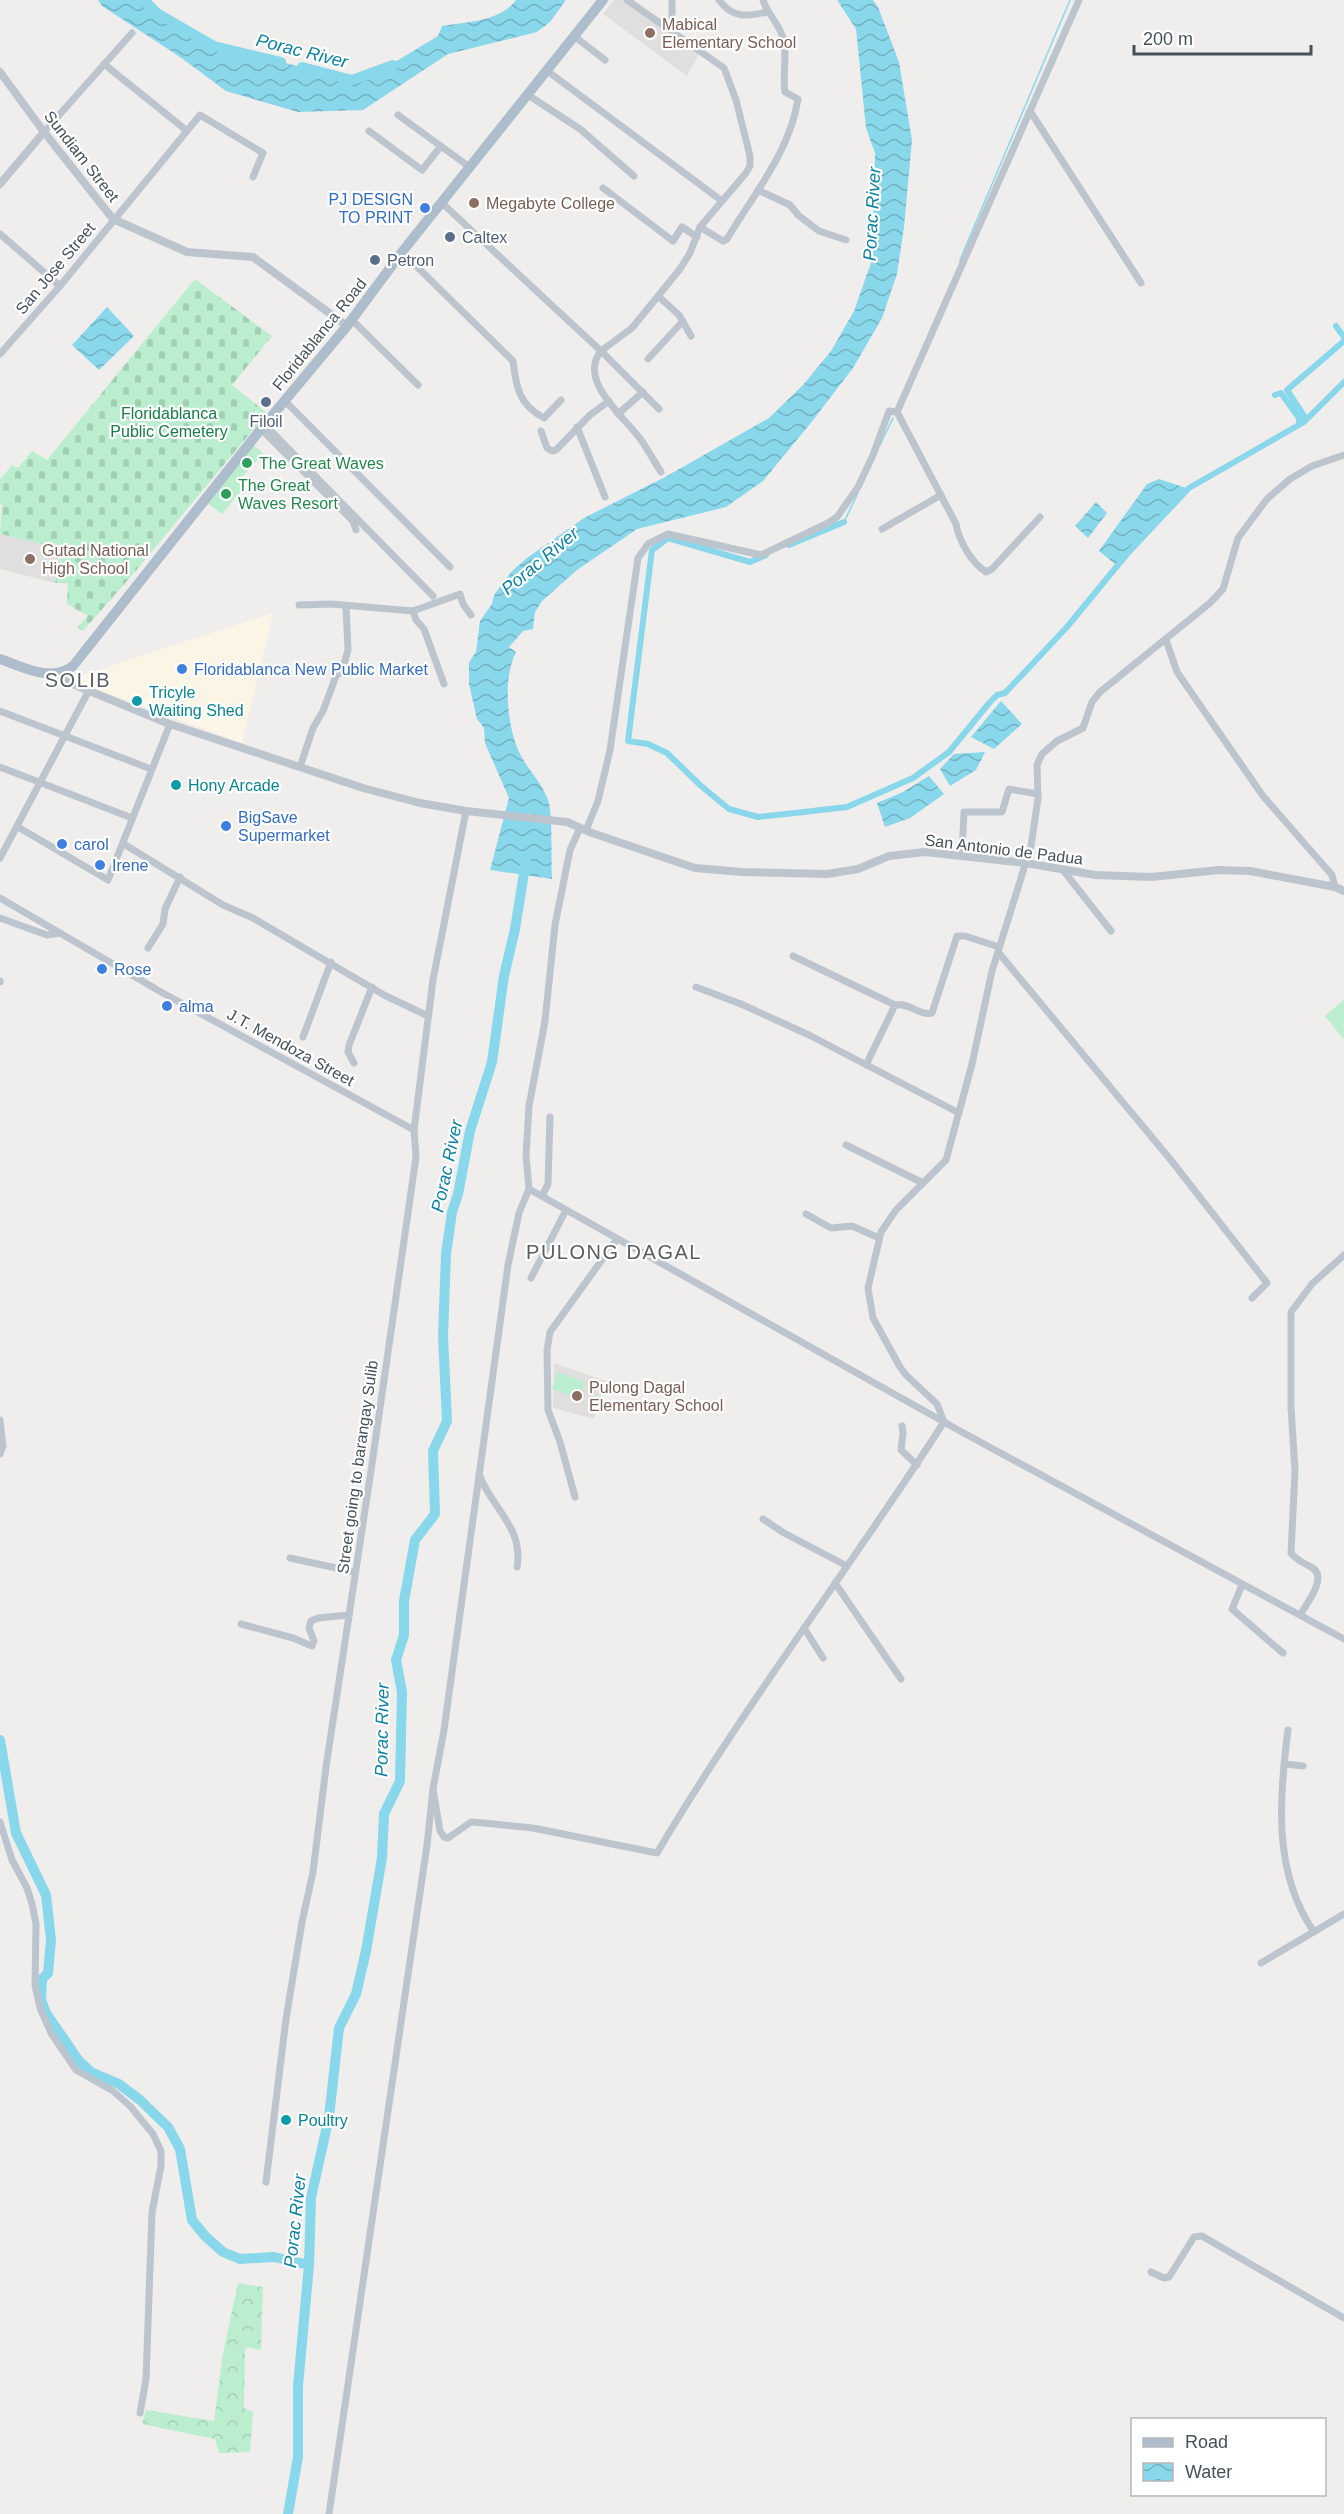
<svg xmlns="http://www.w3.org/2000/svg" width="1344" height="2514" viewBox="0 0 1344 2514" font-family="Arial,sans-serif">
  <defs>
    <pattern id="forest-crowns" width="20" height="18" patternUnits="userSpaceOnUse" patternTransform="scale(1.5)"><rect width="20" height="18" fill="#bbeecf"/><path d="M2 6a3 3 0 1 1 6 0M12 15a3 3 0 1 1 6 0" fill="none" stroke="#a2ceb4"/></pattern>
    <pattern id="cemetery-stones" width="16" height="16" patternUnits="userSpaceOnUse" patternTransform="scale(1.5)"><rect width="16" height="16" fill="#bbeecf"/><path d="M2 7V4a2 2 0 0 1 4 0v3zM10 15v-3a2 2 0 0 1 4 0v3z" fill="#a2ceb4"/></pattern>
    <pattern id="water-waves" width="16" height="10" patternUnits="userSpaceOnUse" patternTransform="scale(1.5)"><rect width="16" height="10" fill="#89d7ea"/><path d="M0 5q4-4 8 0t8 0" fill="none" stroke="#72b1c1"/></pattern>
  </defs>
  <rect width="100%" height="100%" fill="#f0eded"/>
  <path fill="#fbf5e6" d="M273 613 242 743 70 680 137 657Z"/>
  <g fill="#e1dedf">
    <path d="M614 0H624L700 52 687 76 603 14Z"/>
    <path d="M0 534 62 549 55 583 0 569Z"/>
    <path d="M554 1363 606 1381 594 1419 553 1408Z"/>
  </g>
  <g fill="#bbeecf">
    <path d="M253 445 263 453 239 481 245 486 222 514 207 503Z"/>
    <path d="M1344 1000V1040L1325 1016Z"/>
    <path d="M558 1372 585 1382 579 1399 552 1389Z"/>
  </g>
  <path fill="url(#forest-crowns)" d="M238 2283 263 2287 261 2350 245 2347 244 2408 253 2412 250 2452 219 2453 215 2439 142 2424 146 2410 214 2421 223 2353Z"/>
  <path fill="url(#cemetery-stones)" d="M195 279 272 336 232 385 267 413 134 573 83 631 77 627 88 616 67 604 68 583H55L62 549 0 534 2 504H0V480L12 465 18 468 32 451 47 460Z"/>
  <g fill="url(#water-waves)">
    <path d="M98 0H140L180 29 228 53 270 59 343 78 369 76 395 62 438 36 442 26C466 22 500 22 516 0H566L550 22 537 32 448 54 363 110 298 112 226 91 180 57 102 6Z"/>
    <path d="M837 0H873L878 7 899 62 912 140 904 227 897 274 882 318 853 368 810 424 763 481 726 507 637 529 577 570 542 601 535 612 533 629 523 631 509 647 516 652C502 679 507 729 521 756 529 771 542 783 548 800 553 814 551 861 552 879L490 870 509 798 485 743 484 728 477 719 469 684V662L476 652 480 621 492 604 494 595 512 571 527 558 584 518 667 476 769 418 803 385 831 351 854 311 872 260 875 153 866 128 856 29Z"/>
    <path d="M107 307 134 336 99 370 72 345Z"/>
    <path d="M1159 479 1186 488 1115 564 1099 551 1147 484Z"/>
    <path d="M1096 502 1107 513 1088 538 1075 526Z"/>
    <path d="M1001 701 1022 724 994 749 971 737Z"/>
    <path d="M985 752 976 770 950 786 940 769 954 754Z"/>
    <path d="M929 776 944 794 910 818 885 827 877 803 903 792Z"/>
  </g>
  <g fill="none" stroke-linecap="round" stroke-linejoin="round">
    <g stroke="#89d7ea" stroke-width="1.5">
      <path d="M960 260 1070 0"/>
      <path d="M880 445 893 418"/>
      <path d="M844 522 858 493"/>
    </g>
    <g stroke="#89d7ea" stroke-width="6">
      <path d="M1336 326 1344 337"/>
      <path d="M1275 395 1281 393 1299 418V424"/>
      <path d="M1306 419 1287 390 1344 341"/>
      <path d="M789 545 844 522"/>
      <path d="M766 555 750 562 668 538 652 550 628 741 648 744 667 753 700 785 729 809 758 817 795 813 847 807 913 778 949 752 990 702 997 695 1005 693 1067 627 1127 554 1189 488 1304 422 1344 382"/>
    </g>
    <g stroke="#89d7ea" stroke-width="10">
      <path d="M144 0 157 13 214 46 281 62"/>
      <path d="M302 67 352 80 393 65"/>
      <path d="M0 1740 16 1833 46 1895 51 1940 48 1973 42 1979 41 2000 46 2013 79 2061 91 2072 119 2084 140 2100 168 2127 180 2149 192 2220 205 2236 223 2252 240 2259 274 2257 309 2265"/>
      <path d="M288 2514 298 2457V2386L309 2265 311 2198 329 2117 339 2028 356 1994 366 1951 382 1858 384 1814 400 1781 402 1692 396 1660 404 1635V1601L415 1540 435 1514 433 1451 447 1421 443 1336 446 1254 452 1212 458 1194 470 1131 492 1062 504 976 515 929 526 861"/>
    </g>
    <g stroke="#bcc5cd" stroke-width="7">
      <path d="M672 0V30"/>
      <path d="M719 0C732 18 747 17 766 12"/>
      <path d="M574 36 605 60"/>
      <path d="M104 64 186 130"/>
      <path d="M546 70 722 201"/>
      <path d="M528 95 580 129 634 176"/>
      <path d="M1030 111 1141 283"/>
      <path d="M398 115 471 168"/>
      <path d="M369 131 422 170 441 146"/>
      <path d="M44 132 132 33"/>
      <path d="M603 188 673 241 682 227 697 237"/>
      <path d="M758 190 790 205 798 215 819 231 846 240"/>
      <path d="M442 203 601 351 632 328 680 269 690 253 700 227 746 173 750 166V156L736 100 724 68 627 0"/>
      <path d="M700 227 723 241 727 239C753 195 790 152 798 99L785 92C782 73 788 56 783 38 779 23 767 14 763 0"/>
      <path d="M0 234 60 286"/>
      <path d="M402 252 513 361C516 387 519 405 544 418L561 400"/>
      <path d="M658 296 679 315 691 336"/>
      <path d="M352 320 418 385"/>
      <path d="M0 354 60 286 200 115 263 153 253 177"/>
      <path d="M648 359 683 321"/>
      <path d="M285 401 450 567"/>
      <path d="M659 409 601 351C577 381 625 417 641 440 648 450 654 461 661 472"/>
      <path d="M897 412 956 524C959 541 971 562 986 572L992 569 1040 517"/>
      <path d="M618 414 643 392"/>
      <path d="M265 425 433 596"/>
      <path d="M577 427 605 497"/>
      <path d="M261 429 353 521 356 530"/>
      <path d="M541 431 547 448 552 451 556 450 590 415 609 401"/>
      <path d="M882 529 941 495"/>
      <path d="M299 605 331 604 413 611 460 594 463 604 471 615"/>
      <path d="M413 611 416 620 424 629 444 684"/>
      <path d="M1166 640 1177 672 1263 796 1332 875 1335 887"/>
      <path d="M0 711 151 769"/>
      <path d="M0 767 132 818"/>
      <path d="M300 767 313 728 323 711 336 676 342 671 348 650 346 606"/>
      <path d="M18 827 108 880 170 724"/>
      <path d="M586 830 598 801 610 750 638 558 648 544 668 534 761 555 828 523 837 517 858 487 873 455 889 411 897 412 1079 0"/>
      <path d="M124 844 223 905 253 918 384 995 428 1016"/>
      <path d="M962 855 964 812H1002L1009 789 1038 794"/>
      <path d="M0 858 88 692"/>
      <path d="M1063 870 1111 931"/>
      <path d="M0 898 161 992 414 1130"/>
      <path d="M0 918 47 935 60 933"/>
      <path d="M148 948 163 924 165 909 180 877"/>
      <path d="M998 952 1170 1159 1267 1283 1252 1298"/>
      <path d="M793 956 895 1005 866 1065"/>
      <path d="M0 981V982"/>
      <path d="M696 987 741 1004 809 1035 959 1113"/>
      <path d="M895 1005C909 1002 919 1016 932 1013L957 936H965L999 947"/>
      <path d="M303 1037 331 962"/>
      <path d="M354 1063 348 1052 349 1045 372 987"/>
      <path d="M846 1145 923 1183"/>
      <path d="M529 1189 960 1431 1344 1639"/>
      <path d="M542 1196 548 1184 550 1117"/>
      <path d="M806 1214 831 1228 852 1226 879 1238"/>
      <path d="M531 1278 566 1210"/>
      <path d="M0 1420 3 1446 0 1454"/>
      <path d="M902 1426 903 1433 901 1450 917 1465"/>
      <path d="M479 1474C491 1508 524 1527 517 1567"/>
      <path d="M575 1497 560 1442 548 1410 547 1350 550 1332 617 1239"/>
      <path d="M763 1519 784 1533 847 1566"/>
      <path d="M290 1558 355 1572"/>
      <path d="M835 1583 901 1679"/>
      <path d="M1242 1585 1232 1609 1283 1653"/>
      <path d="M1300 1615C1307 1603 1329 1576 1311 1567 1304 1563 1296 1560 1291 1553L1295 1471 1291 1407V1312L1312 1284 1344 1255"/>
      <path d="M241 1624 293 1638 312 1646 314 1641 309 1628 311 1621 318 1618 349 1615"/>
      <path d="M804 1628 823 1658"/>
      <path d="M1288 1730C1279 1799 1273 1873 1314 1932"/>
      <path d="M1284 1764 1303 1766"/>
      <path d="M433 1789 440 1831 444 1837 448 1838 471 1822 484 1823 533 1828 657 1853C745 1704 851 1567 944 1422L937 1404 906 1375 900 1367 873 1318 868 1288 881 1232 896 1210 946 1160 972 1064 992 971 1031 846 1038 798 1037 765 1042 754 1057 741 1083 728 1092 702 1100 692 1210 603 1223 589 1238 538 1267 499 1290 479 1312 466 1344 455"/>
      <path d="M0 1822 12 1860 27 1888 32 1904 36 1924 35 1985 40 2008 51 2033 76 2070 113 2091 130 2106 153 2134 161 2151V2166L152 2212 146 2379 140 2413"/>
      <path d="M1261 1963 1344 1914"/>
      <path d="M266 2182 286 2019 302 1922 313 1872 326 1767 372 1464 416 1157 414 1130 433 980 466 811"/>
      <path d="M1151 2272 1164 2278 1169 2277 1194 2237 1202 2236 1344 2318"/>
      <path d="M329 2514 427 1845 433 1789 444 1730 508 1265 519 1213 529 1189 526 1155 529 1106 545 1021 555 925 570 850 580 828"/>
    </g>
    <g stroke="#bcc5cd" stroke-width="8">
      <path d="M0 72 44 132 113 219 187 252 253 257 347 326"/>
      <path d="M0 184 44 132"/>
      <path d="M51 675 167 723 363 788 420 803 466 811 567 822 592 833 695 868 742 872 827 874 858 869 889 856 925 852 1026 863 1095 875 1151 877 1219 870 1250 871 1335 887 1344 891"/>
    </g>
    <path stroke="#adbdcc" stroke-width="10" d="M0 659C23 667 51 683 73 666L261 429 347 326 402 252 603 0"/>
  </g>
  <g fill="#8d6e63" stroke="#fff" stroke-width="2">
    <circle cx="650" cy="33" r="6"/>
    <circle cx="474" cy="203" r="6"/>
    <circle cx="30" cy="559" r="6"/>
    <circle cx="577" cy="1396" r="6"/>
  </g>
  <g fill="#3f7fe0" stroke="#fff" stroke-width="2">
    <circle cx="425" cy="208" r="6"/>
    <circle cx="182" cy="669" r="6"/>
    <circle cx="226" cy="826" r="6"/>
    <circle cx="62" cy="844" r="6"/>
    <circle cx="100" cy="865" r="6"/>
    <circle cx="102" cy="969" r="6"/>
    <circle cx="167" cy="1006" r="6"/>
  </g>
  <g fill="#5c6f8a" stroke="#fff" stroke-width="2">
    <circle cx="450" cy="237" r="6"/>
    <circle cx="375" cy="260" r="6"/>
    <circle cx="266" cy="402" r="6"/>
  </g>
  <g fill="#2e9e5b" stroke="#fff" stroke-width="2">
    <circle cx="247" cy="463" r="6"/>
    <circle cx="226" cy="494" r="6"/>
  </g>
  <g fill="#0f9aa8" stroke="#fff" stroke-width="2">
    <circle cx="137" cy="701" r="6"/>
    <circle cx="176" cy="785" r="6"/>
    <circle cx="286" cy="2120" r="6"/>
  </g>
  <g text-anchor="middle" stroke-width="4.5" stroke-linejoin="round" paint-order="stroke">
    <g font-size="16" fill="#785e54" stroke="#fff" text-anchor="start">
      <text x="662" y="30">Mabical<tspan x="662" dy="18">Elementary School</tspan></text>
      <text x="486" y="209">Megabyte College</text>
      <text x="42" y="556">Gutad National<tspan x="42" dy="18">High School</tspan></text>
      <text x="589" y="1393">Pulong Dagal<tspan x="589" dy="18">Elementary School</tspan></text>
    </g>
    <g font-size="16" fill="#46515a" stroke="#fff">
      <text transform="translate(82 156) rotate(52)" y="6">Sundiam Street</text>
      <text transform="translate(55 268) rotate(-50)" y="6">San Jose Street</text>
      <text transform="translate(319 334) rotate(-51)" y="6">Floridablanca Road</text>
      <text transform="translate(1004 849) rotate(7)" y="6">San Antonio de Padua</text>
      <text transform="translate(291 1047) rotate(29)" y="6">J.T. Mendoza Street</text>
      <text transform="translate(357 1467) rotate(-82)" y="6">Street going to barangay Sulib</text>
    </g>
    <g font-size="16" fill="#366cbe" stroke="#fff" text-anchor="start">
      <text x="413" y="205" text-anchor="end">PJ DESIGN<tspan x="413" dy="18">TO PRINT</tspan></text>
      <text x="194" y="675">Floridablanca New Public Market</text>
      <text x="238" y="823">BigSave<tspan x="238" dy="18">Supermarket</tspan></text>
      <text x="74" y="850">carol</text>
      <text x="112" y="871">Irene</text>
      <text x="114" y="975">Rose</text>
      <text x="179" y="1012">alma</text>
    </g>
    <g font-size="16" fill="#4e5e75" stroke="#fff" text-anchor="start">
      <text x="462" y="243">Caltex</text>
      <text x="387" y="266">Petron</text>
      <text x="266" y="427" text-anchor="middle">Filoil</text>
    </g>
    <g font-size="16" fill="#187b49" stroke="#fff">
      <text x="169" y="419">Floridablanca<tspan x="169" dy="18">Public Cemetery</tspan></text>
    </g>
    <g font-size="16" fill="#27864d" stroke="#fff" text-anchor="start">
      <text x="259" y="469">The Great Waves</text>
      <text x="238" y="491">The Great<tspan x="238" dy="18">Waves Resort</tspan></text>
    </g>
    <g font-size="16" fill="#0d838f" stroke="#fff" text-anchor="start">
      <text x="149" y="698">Tricyle<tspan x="149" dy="18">Waiting Shed</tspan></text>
      <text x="188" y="791">Hony Arcade</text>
      <text x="298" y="2126">Poultry</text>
    </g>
    <g font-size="18" font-style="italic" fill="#0e819e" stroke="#fff">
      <text transform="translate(302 51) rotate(14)" y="6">Porac River</text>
      <text transform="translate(872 214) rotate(-87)" y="6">Porac River</text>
      <text transform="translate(540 561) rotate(-40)" y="6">Porac River</text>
      <text transform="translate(447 1166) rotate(-78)" y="6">Porac River</text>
      <text transform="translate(382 1730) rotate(-89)" y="6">Porac River</text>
      <text transform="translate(295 2221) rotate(-84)" y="6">Porac River</text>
    </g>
    <g font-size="20" letter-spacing="1.5" fill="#5a5e62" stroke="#fff">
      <text x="78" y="687">SOLIB</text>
      <text x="614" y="1259">PULONG DAGAL</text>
    </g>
  </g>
  <rect x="1131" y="2418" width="195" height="78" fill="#ffffff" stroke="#b5b9bd" stroke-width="1.5"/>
  <rect x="1143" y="2438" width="30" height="9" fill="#adbdcc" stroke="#b5b9bd" stroke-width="1.5"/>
  <text x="1185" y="2448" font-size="18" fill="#46515a">Road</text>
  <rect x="1143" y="2463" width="30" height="18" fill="url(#water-waves)" stroke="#b5b9bd" stroke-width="1.5"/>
  <text x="1185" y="2478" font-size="18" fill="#46515a">Water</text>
  <path d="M1134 45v9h177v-9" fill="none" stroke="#46515a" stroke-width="3"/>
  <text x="1143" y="45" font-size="18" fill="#46515a" stroke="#ffffff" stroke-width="4.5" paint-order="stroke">200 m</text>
</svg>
